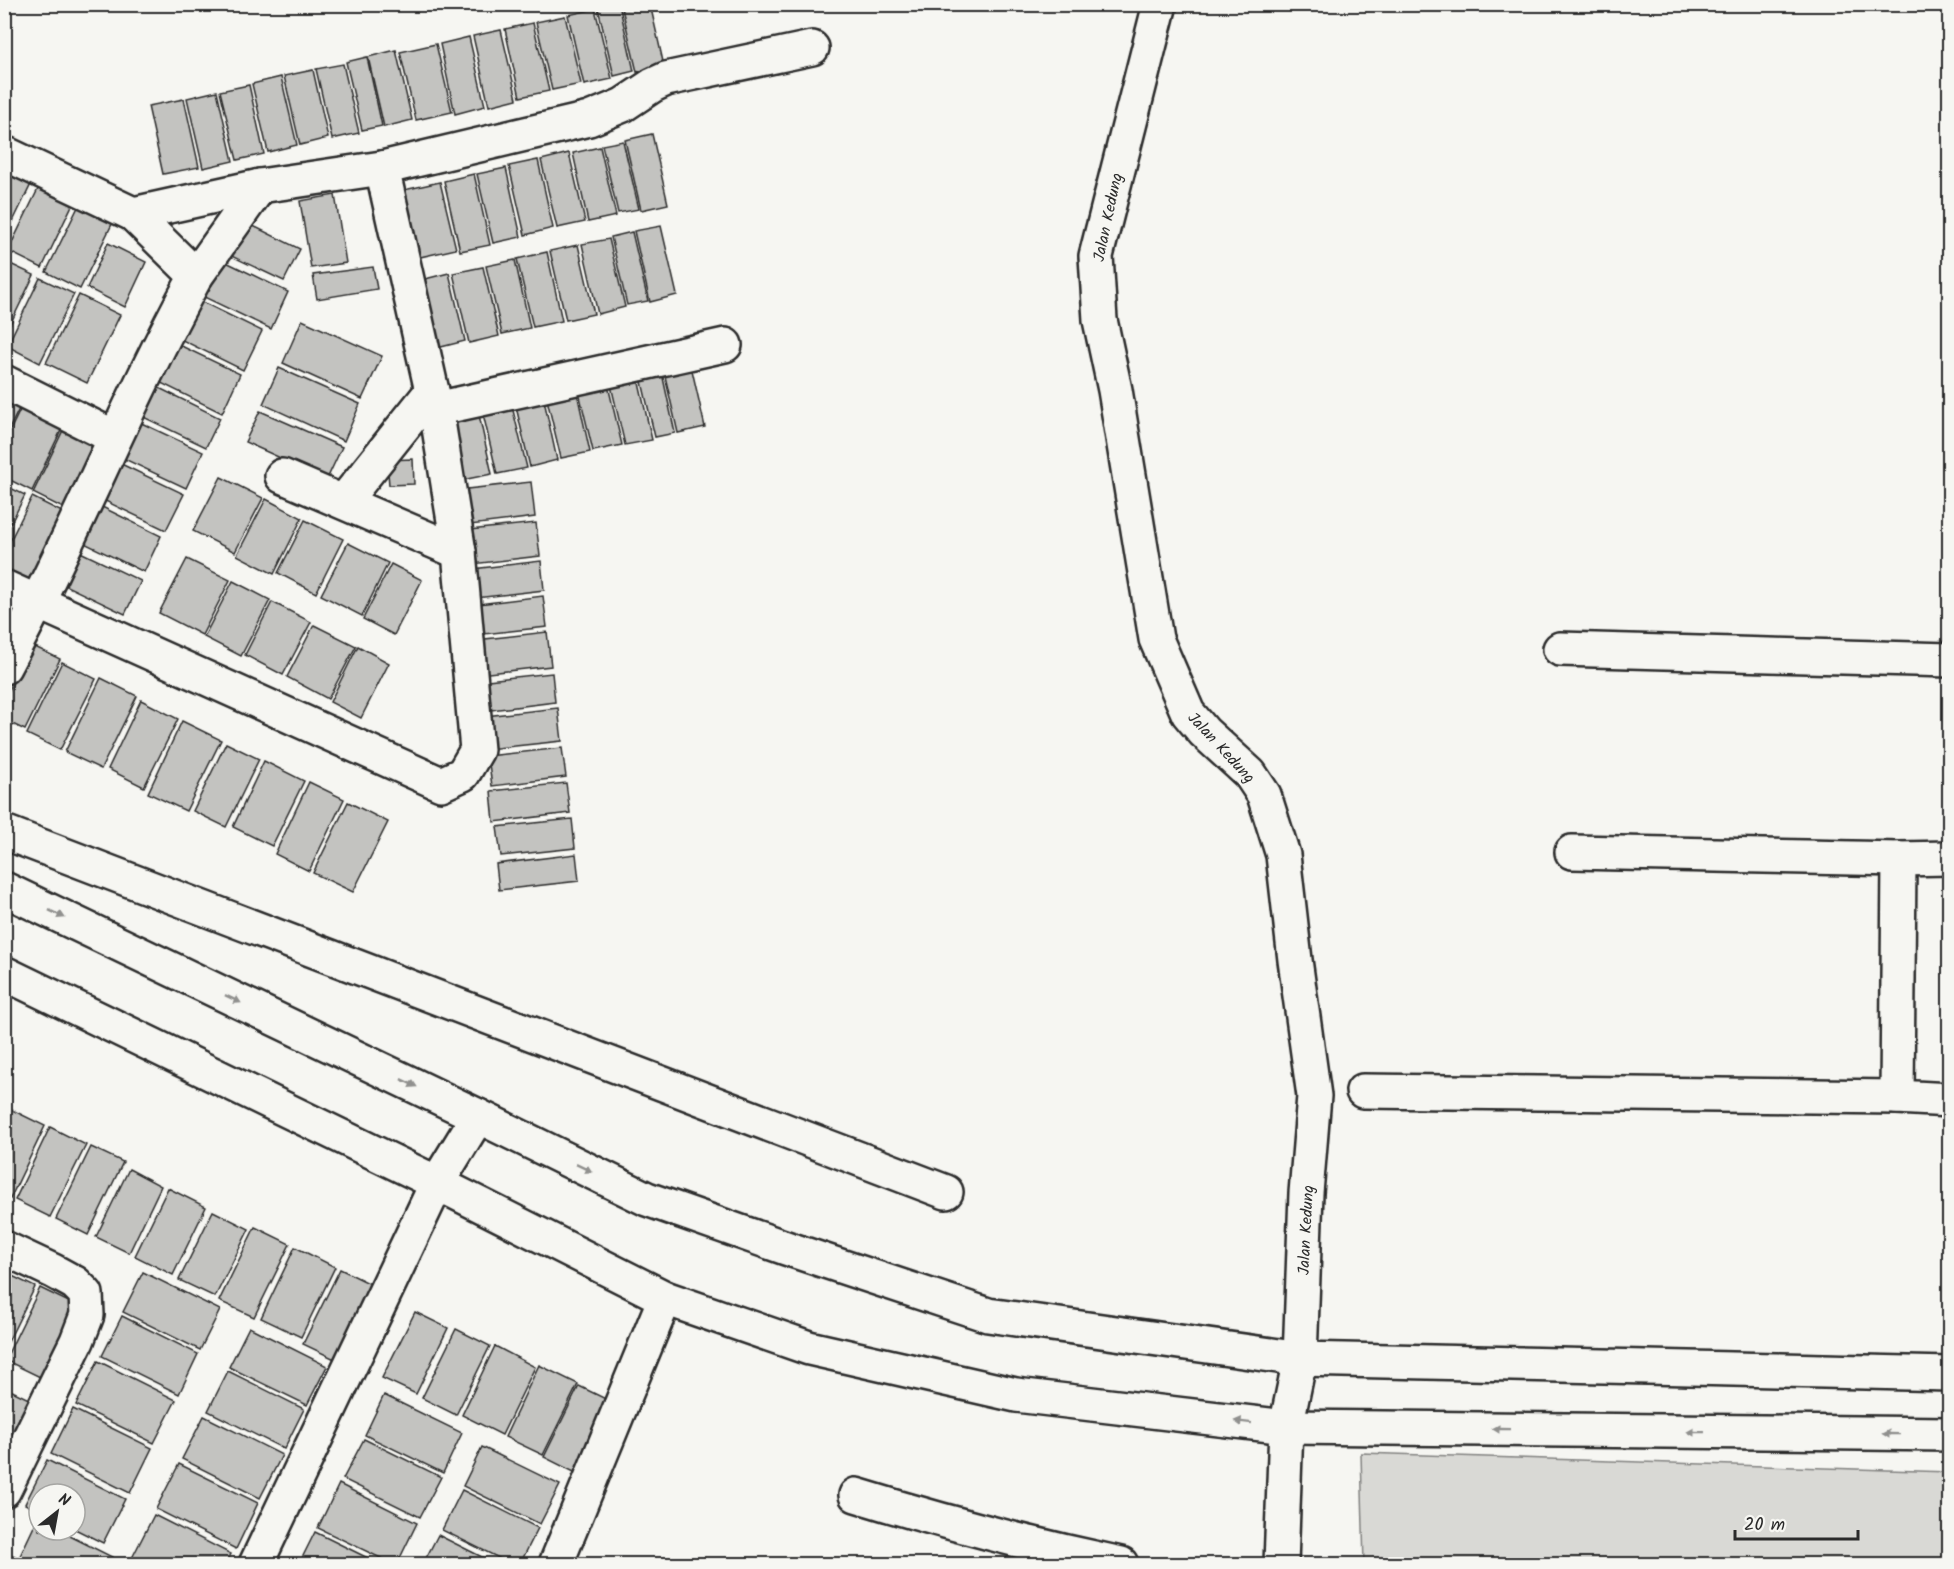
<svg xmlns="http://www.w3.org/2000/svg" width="1954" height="1569" viewBox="0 0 1954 1569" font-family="Kalam,sans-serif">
  <rect width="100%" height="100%" fill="#f6f6f2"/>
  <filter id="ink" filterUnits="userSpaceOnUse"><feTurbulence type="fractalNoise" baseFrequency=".0167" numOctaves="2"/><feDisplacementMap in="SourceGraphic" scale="12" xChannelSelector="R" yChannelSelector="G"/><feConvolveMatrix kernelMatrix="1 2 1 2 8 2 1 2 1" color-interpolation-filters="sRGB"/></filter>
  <g filter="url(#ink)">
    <path fill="#d9d9d5" stroke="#828280" stroke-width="1.5" d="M1361 1453 1949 1472V1564H1364Z"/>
    <g fill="#c3c3c0" stroke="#2b2b2b" stroke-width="1.5">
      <path d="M612 4H619L634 71 614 76 598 8Z"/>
      <path d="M621 4H650L664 66 637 72Z"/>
      <path d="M595 9 612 79 584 85 568 15Z"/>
      <path d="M565 16 581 84 552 90 536 22Z"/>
      <path d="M533 23 549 91 520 97 505 29Z"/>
      <path d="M501 30 517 99 489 106 473 36Z"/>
      <path d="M469 37 485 106 455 114 440 44Z"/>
      <path d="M436 44 452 112 416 120 400 52Z"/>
      <path d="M396 50 412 120 384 127 368 57Z"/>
      <path d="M367 57 382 126 362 130 346 62Z"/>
      <path d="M343 64 359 133 332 139 316 69Z"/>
      <path d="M313 70 328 138 300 145 284 76Z"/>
      <path d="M281 77 297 145 268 152 252 84Z"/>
      <path d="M249 85 264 154 237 160 220 91Z"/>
      <path d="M217 91 233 161 203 168 187 98Z"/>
      <path d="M184 99 199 167 163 174 148 106Z"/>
      <path d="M652 134 668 204 641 210 625 140Z"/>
      <path d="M623 141 639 209 618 213 602 145Z"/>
      <path d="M600 147 616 216 588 222 573 153Z"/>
      <path d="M569 153 585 222 557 228 541 160Z"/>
      <path d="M538 160 553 228 525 235 509 166Z"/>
      <path d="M4 166 33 180 4 240Z"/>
      <path d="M506 168 521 237 493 243 477 174Z"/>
      <path d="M474 174 490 245 460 251 444 181Z"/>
      <path d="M440 182 456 249 420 257 404 190Z"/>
      <path d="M40 185 74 201 42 268 8 251Z"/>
      <path d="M335 195 346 263 311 268 300 201Z"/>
      <path d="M80 203 114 220 80 289 46 272Z"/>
      <path d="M241 220 300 249 284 281 225 253Z"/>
      <path d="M661 226 677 295 650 302 634 231Z"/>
      <path d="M632 232 648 301 627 305 611 237Z"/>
      <path d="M609 239 625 307 598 314 582 244Z"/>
      <path d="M108 243 146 262 125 307 87 288Z"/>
      <path d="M578 245 594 314 566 320 550 251Z"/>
      <path d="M547 252 562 321 533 327 517 259Z"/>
      <path d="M220 259 288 292 271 329 202 296Z"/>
      <path d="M515 260 530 328 502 334 486 266Z"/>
      <path d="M4 261 34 275 4 337Z"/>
      <path d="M373 267 377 289 317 299 313 275Z"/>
      <path d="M483 267 499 336 469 343 453 273Z"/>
      <path d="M449 273 465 341 429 350 413 282Z"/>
      <path d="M40 278 74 294 40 363 7 346Z"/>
      <path d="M79 295 120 315 87 383 46 363Z"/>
      <path d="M194 298 262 331 243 370 176 337Z"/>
      <path d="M302 320 382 356 362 399 283 363Z"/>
      <path d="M173 342 240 374 222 413 155 380Z"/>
      <path d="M689 357 705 427 678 433 662 363Z"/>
      <path d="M660 364 675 433 655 437 639 369Z"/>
      <path d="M279 368 360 404 344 441 263 404Z"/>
      <path d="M636 370 652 440 625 445 609 377Z"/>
      <path d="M606 377 622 445 593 451 577 384Z"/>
      <path d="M151 384 220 418 206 447 137 414Z"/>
      <path d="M575 384 590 452 561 458 545 391Z"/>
      <path d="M542 391 557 460 530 467 514 398Z"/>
      <path d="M4 392 23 401 4 439Z"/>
      <path d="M510 398 527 468 497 474 481 405Z"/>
      <path d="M24 402 65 422 32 491 4 477V443Z"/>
      <path d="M477 406 492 474 457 481 441 413Z"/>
      <path d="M260 411 342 447 327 479 245 442Z"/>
      <path d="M135 420 203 452 186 488 118 456Z"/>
      <path d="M67 422 105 441 71 512 33 493Z"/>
      <path d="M413 459 414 484 389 485 387 460Z"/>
      <path d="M117 462 184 494 166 530 99 498Z"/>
      <path d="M221 477 263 498 235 552 193 531Z"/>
      <path d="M531 482 535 517 462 526 458 490Z"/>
      <path d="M4 485 25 495 4 537Z"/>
      <path d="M32 497 70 516 35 587 4 572V553Z"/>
      <path d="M266 499 302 518 274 574 237 555Z"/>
      <path d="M96 504 161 536 144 572 78 540Z"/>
      <path d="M305 520 343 539 316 593 278 573Z"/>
      <path d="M536 523 540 556 464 565 460 531Z"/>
      <path d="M348 543 388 563 362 616 321 595Z"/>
      <path d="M74 549 141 581 125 614 58 582Z"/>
      <path d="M187 559 230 580 202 635 159 613Z"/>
      <path d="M541 561 544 590 467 599 464 570Z"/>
      <path d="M391 564 422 580 394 635 363 619Z"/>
      <path d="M233 581 270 600 241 656 204 637Z"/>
      <path d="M543 596 547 627 475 635 471 605Z"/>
      <path d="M272 602 311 622 283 675 245 655Z"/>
      <path d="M314 625 356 646 328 699 287 677Z"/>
      <path d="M547 632 551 666 480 674 476 640Z"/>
      <path d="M31 645 60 659 25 730 4 720V700Z"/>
      <path d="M358 646 389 663 361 718 330 702Z"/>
      <path d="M62 662 96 679 60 750 27 734Z"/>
      <path d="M552 673 555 702 483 711 479 681Z"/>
      <path d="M101 678 137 696 101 769 65 752Z"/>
      <path d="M141 700 178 719 144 787 108 769Z"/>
      <path d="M558 708 562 741 488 749 485 716Z"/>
      <path d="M182 721 221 740 186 811 148 793Z"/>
      <path d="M226 743 259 759 226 827 193 811Z"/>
      <path d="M562 748 566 777 492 786 488 756Z"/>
      <path d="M264 761 304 781 272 846 233 827Z"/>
      <path d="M309 782 344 799 309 871 275 854Z"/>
      <path d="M566 783 570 813 494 822 491 791Z"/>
      <path d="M348 802 388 822 353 892 313 873Z"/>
      <path d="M572 819 575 848 501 856 497 827Z"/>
      <path d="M576 854 579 881 499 890 496 864Z"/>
      <path d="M4 1106 45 1126 10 1199 4 1197Z"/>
      <path d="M50 1127 86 1145 50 1217 15 1200Z"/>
      <path d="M91 1147 123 1162 88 1235 56 1219Z"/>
      <path d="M129 1169 161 1186 129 1253 96 1237Z"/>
      <path d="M168 1188 206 1207 173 1275 135 1256Z"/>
      <path d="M213 1211 249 1229 215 1297 179 1280Z"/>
      <path d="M255 1227 290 1244 254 1317 219 1301Z"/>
      <path d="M295 1247 335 1267 301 1337 261 1318Z"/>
      <path d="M340 1269 379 1288 343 1363 303 1344Z"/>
      <path d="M4 1272 35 1287 4 1350Z"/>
      <path d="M143 1272 220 1310 200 1350 123 1312Z"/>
      <path d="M40 1288 75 1305 40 1377 5 1360Z"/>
      <path d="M415 1312 448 1328 416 1394 382 1378Z"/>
      <path d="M122 1316 198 1354 179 1394 102 1356Z"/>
      <path d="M249 1327 327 1366 307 1405 229 1367Z"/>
      <path d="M456 1329 490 1346 456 1415 422 1398Z"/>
      <path d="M495 1346 535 1367 502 1435 462 1415Z"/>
      <path d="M98 1361 176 1400 154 1443 76 1405Z"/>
      <path d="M539 1365 578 1384 543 1455 505 1437Z"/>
      <path d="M228 1371 304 1409 284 1449 208 1411Z"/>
      <path d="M579 1386 612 1402 578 1474 544 1457Z"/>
      <path d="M4 1387 35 1402 4 1463Z"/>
      <path d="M384 1395 462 1433 443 1473 365 1435Z"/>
      <path d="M73 1409 152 1448 130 1493 51 1454Z"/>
      <path d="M204 1416 282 1455 260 1498 182 1459Z"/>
      <path d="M364 1439 441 1477 420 1517 343 1479Z"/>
      <path d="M482 1447 560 1485 540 1524 463 1486Z"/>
      <path d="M47 1460 125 1499 103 1543 75 1529V1494H39V1511L25 1504Z"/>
      <path d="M179 1464 258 1503 236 1549 156 1509Z"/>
      <path d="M339 1484 417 1523 397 1564H393L318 1528Z"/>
      <path d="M462 1490 538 1528 520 1564H511L442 1530Z"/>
      <path d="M154 1515 231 1554 226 1564H141L131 1560Z"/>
      <path d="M37 1520 39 1521V1530H58L112 1557 108 1564H4V1551L19 1558Z"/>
      <path d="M315 1532 380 1564H299Z"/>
      <path d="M438 1535 496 1564H423Z"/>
    </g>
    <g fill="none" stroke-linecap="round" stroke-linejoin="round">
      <g stroke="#2b2b2b" stroke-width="38">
        <g id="minor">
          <path d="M1160 4 1096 256 1100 320 1115 390 1156 639 1188 713 1204 732 1250 774 1264 795 1283 855 1295 960 1314 1096 1306 1193 1300 1359 1286 1427 1281 1564"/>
          <path d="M4 153 133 214 196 276C126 404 73 539 4 667"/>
          <path d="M133 214 260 186 382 168 589 119 623 105 653 85 666 79 812 48"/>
          <path d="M196 276 260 186"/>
          <path d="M4 382 114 437"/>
          <path d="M436 409 725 345"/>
          <path d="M282 476 459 552"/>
          <path d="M344 501 432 391"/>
          <path d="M4 587 441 784 463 774 477 750 459 552 436 409 382 168"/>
          <path d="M1560 649 1950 660"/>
          <path d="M4 832 946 1192"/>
          <path d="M1572 852 1899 859 1950 858"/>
          <path d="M4 889 478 1116 647 1199 786 1248 988 1315 1300 1359 1950 1374"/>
          <path d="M4 973 437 1183 665 1298 809 1348 1016 1395 1286 1427 1950 1434"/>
          <path d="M1363 1091 1897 1097 1950 1100"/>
          <path d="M1897 1097 1899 859"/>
          <path d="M4 1248 53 1271 75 1283 86 1294 87 1315 77 1341 4 1490"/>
          <path d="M856 1495C944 1522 1031 1545 1121 1564"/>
          <path d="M256 1564 437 1183 478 1116"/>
          <path d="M556 1564 665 1298"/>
        </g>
      </g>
      <use href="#minor" stroke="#f6f6f2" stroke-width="33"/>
    </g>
    <defs><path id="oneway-solid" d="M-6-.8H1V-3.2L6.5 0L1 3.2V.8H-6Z" transform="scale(1.5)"/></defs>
    <g fill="#90908e">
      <use href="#oneway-solid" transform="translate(57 914) rotate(26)"/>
      <use href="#oneway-solid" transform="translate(233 999) rotate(26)"/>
      <use href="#oneway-solid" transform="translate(409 1083) rotate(26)"/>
      <use href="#oneway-solid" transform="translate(584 1168) rotate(26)"/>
      <use href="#oneway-solid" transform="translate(1243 1422) rotate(-173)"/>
      <use href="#oneway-solid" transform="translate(1501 1429) rotate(-179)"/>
      <use href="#oneway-solid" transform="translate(1696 1432) rotate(-179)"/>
      <use href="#oneway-solid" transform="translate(1891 1434) rotate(-179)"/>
    </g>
  </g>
  <g text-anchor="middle" stroke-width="4.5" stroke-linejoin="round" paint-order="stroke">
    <g font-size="16" fill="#2b2b2b" stroke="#f6f6f2">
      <text transform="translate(1107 217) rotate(-78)" y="6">Jalan Kedung</text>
      <text transform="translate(1222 747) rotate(47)" y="6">Jalan Kedung</text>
      <text transform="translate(1305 1230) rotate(-87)" y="6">Jalan Kedung</text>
    </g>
  </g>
  <rect width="1954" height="1569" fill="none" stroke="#f6f6f2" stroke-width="24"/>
  <rect x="12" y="12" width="1930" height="1545" fill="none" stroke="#2b2b2b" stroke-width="2" filter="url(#ink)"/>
  <g transform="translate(57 1512) rotate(31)"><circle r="28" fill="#f6f6f2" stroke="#a5a5a2" stroke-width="1.5"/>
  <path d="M0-4.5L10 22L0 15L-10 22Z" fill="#2b2b2b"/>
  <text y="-9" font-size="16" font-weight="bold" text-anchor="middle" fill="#2b2b2b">N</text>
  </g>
  <path d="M1735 1530v9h123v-9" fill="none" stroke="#2b2b2b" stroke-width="3"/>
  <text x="1744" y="1530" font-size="18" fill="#2b2b2b" stroke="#f6f6f2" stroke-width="4.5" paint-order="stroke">20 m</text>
</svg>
